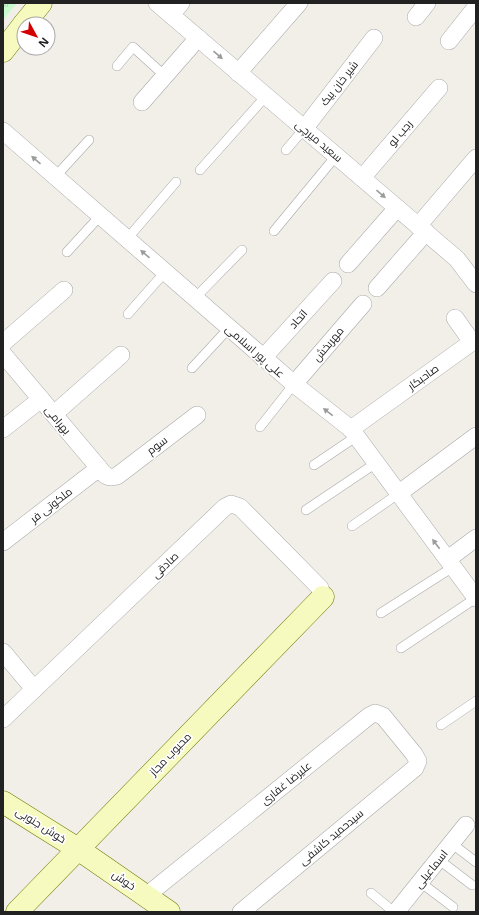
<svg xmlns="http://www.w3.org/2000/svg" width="479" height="915" viewBox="0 0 479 915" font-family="'Open Sans',Cairo,sans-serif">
  <defs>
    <pattern id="park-tufts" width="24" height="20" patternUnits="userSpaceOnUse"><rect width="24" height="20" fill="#c8facc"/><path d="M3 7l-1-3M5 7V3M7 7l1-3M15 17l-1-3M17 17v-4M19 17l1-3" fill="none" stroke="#acd6af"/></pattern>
  </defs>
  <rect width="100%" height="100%" fill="#f2efe9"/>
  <path fill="url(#park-tufts)" d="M3 3H17L3 20Z"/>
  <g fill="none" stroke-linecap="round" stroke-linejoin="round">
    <g stroke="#a9a9a9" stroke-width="10">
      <g id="service">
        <path d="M117 66 133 47 165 76"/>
        <path d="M286 150 304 129"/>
        <path d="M200 170 266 96"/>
        <path d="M55 177 89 140"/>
        <path d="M274 231 336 156"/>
        <path d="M127 239 176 182"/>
        <path d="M67 252 100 216"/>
        <path d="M195 298 242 250"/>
        <path d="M128 314 165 272"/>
        <path d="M192 368 229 328"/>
        <path d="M260 427 294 384"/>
        <path d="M314 465 357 436"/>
        <path d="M306 510 376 463"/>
        <path d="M352 526 398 494"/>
        <path d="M381 613 453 567"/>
        <path d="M401 648 476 598"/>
        <path d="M441 725 476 701"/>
        <path d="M451 843 476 862"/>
        <path d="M438 859 472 885"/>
        <path d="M420 882 453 907"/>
        <path d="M371 893 394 912"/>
      </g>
    </g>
    <g stroke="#a9a9a9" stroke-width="18">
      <g id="minor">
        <path d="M157 3 457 259 476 284"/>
        <path d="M171 15 181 3"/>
        <path d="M416 17 427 3"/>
        <path d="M449 41 476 7"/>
        <path d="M238 73 299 3"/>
        <path d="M142 102 198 38"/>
        <path d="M304 129 374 38"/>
        <path d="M3 131 294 384 351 429 476 598"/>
        <path d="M362 178 439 88"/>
        <path d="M418 226 476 158"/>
        <path d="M348 264 397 208"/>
        <path d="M377 288 426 232"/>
        <path d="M3 343 64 290"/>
        <path d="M3 354 99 468C104 475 108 479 117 476L197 415"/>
        <path d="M263 358 333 281"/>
        <path d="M294 384 363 304"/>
        <path d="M54 414 121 355"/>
        <path d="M3 429 41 399"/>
        <path d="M351 429 472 342 455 318"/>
        <path d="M398 494 476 436"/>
        <path d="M3 542 99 468"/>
        <path d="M448 559 476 538"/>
        <path d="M3 652 34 689"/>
        <path d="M3 719 225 507 231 504 240 507 320 588 323 597"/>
        <path d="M146 896 369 716 375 713 383 716 414 754 418 761 415 768 241 912"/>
        <path d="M396 912 466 825"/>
      </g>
    </g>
    <g stroke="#707d05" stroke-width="23">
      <g id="secondary">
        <path d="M24 24 41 3"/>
        <path d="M3 51 24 24"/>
        <path d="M3 802 78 849 169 912"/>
        <path d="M17 912 323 597"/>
      </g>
    </g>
    <use href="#service" stroke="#fff" stroke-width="9"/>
    <use href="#minor" stroke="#fff" stroke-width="17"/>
    <use href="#secondary" stroke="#f7fabf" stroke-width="22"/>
  </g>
  <defs><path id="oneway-solid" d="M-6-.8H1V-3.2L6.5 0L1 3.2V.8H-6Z"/></defs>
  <g fill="#9c9c9c">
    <use href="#oneway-solid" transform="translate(218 55) rotate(41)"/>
    <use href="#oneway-solid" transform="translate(36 160) rotate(-139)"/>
    <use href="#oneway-solid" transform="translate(381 194) rotate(41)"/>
    <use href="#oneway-solid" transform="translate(145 254) rotate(-139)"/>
    <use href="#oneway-solid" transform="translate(328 412) rotate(-142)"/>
    <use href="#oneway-solid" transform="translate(436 544) rotate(-127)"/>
  </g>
  <g text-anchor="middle" stroke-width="3.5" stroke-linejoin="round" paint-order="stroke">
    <g font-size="11" fill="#222" stroke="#fff">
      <text transform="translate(339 83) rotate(-52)" y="4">شیر خان بیک</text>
      <text transform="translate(400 133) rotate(-50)" y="4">رجب لو</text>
      <text transform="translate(319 141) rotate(40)" y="4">سعید میرچی</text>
      <text transform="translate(298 319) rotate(-48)" y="4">اتحاد</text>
      <text transform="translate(328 344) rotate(-50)" y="4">مهربخش</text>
      <text transform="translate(255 351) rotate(41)" y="4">علی پور اسلامی</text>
      <text transform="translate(423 377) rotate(-36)" y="4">صاحبکار</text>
      <text transform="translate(58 420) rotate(50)" y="4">بهرامی</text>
      <text transform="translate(157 445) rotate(-37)" y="4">سوم</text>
      <text transform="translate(51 505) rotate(-38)" y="4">ملکوتی فر</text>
      <text transform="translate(165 565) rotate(-44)" y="4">صادقی</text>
      <text transform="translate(170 754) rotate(-46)" y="4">محبوب مجاز</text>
      <text transform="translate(286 783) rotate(-39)" y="4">علیرضا غفاری</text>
      <text transform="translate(41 825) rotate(32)" y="4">خوش جنوبی</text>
      <text transform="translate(331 837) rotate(-40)" y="4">سیدحمید کاشفی</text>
      <text transform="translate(431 869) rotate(-51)" y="4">اسماعیلی</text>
      <text transform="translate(124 880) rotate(35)" y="4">خوش</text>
    </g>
  </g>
  <rect width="479" height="915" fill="none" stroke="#222222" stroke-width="8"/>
  <g transform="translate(36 36) rotate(130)"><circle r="19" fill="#ffffff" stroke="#a7a7a7"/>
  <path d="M0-3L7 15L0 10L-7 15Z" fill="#d40000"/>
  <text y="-6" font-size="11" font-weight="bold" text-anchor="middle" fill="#222222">N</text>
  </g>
</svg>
